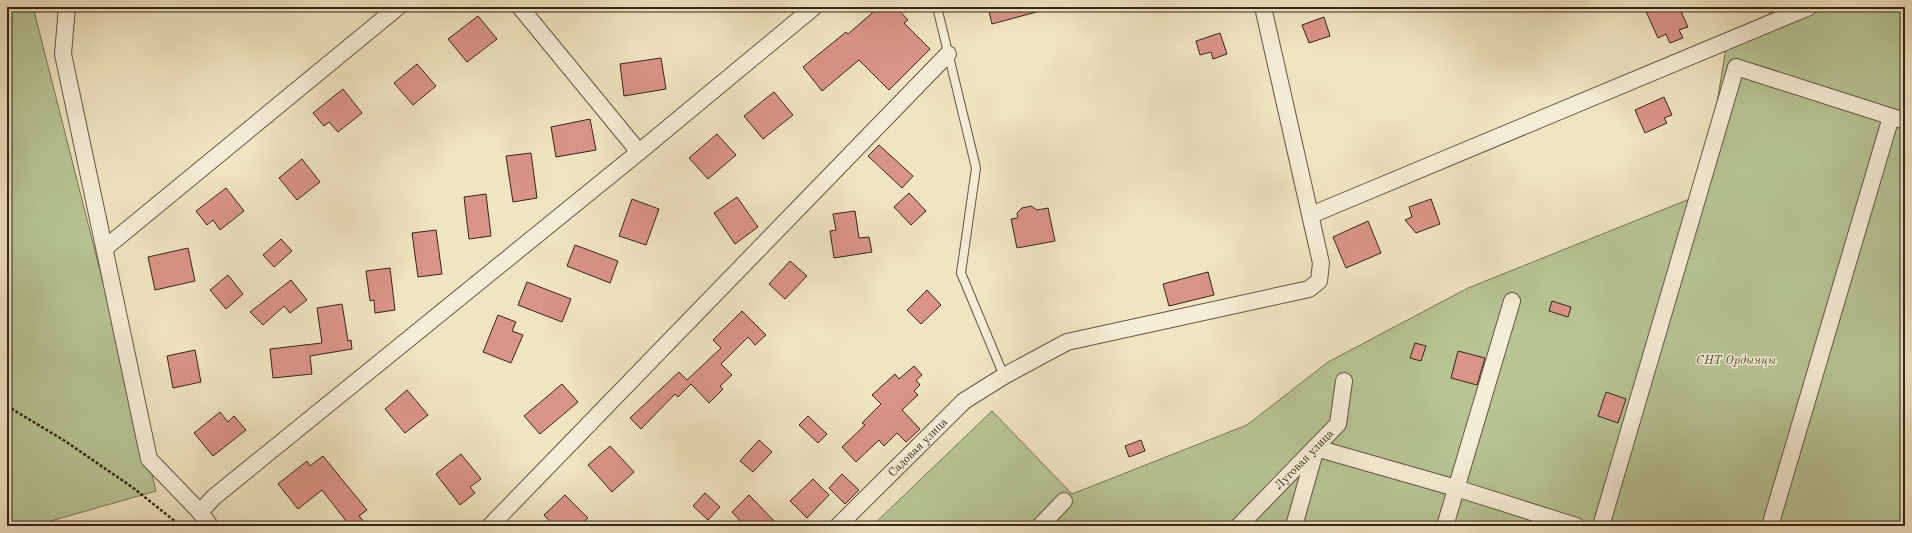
<svg xmlns="http://www.w3.org/2000/svg" width="1912" height="533" viewBox="0 0 1912 533" font-family="'Old Standard TT',serif">
  <rect width="100%" height="100%" fill="#f0e5c2"/>
  <filter id="stains"><feTurbulence type="fractalNoise" baseFrequency=".005" numOctaves="4"/><feColorMatrix values="0 0 0 0 .2 0 0 0 0 .09 0 0 0 0 .02 0 0 0 .5 -.17"/></filter>
  <radialGradient id="worn" r=".72"><stop offset=".6" stop-color="#630" stop-opacity="0"/><stop offset="1" stop-color="#630" stop-opacity=".3"/></radialGradient>
  <g fill="#b7c595" stroke="#757656">
    <path d="M7 7H33L156 491 33 526H7Z"/>
    <path d="M1767 7H1905V526H872L992 411 1072 494 1247 425 1328 362 1468 288 1702 194 1727 42 1773 23Z"/>
  </g>
  <g fill="#db9488" stroke="#332616">
    <path d="M879 7H896L908 20 904 23 930 49 889 90 859 60 822 91 803 67 846 32 848 34Z"/>
    <path d="M988 7H1040V11L992 24Z"/>
    <path d="M1644 7H1679L1688 27 1679 30 1683 38 1670 43 1666 34 1658 38Z"/>
    <path d="M478 16 497 39 467 62 448 39Z"/>
    <path d="M1324 17 1330 36 1309 43 1302 25Z"/>
    <path d="M1220 33 1227 54 1213 59 1211 52 1200 55 1196 41Z"/>
    <path d="M661 58 666 89 624 96 620 64Z"/>
    <path d="M417 64 436 86 413 105 394 83Z"/>
    <path d="M343 89 362 113 338 132 329 122 324 126 313 113Z"/>
    <path d="M774 92 793 115 763 139 744 116Z"/>
    <path d="M1664 97 1672 115 1664 118 1667 123 1645 133 1635 110Z"/>
    <path d="M590 119 596 150 556 157 551 127Z"/>
    <path d="M717 134 736 155 708 179 689 158Z"/>
    <path d="M879 145 913 176 902 188 868 156Z"/>
    <path d="M531 153 537 198 513 202 506 156Z"/>
    <path d="M302 159 320 182 297 200 279 178Z"/>
    <path d="M226 188 244 211 220 230 213 220 207 225 196 211Z"/>
    <path d="M909 193 926 211 911 225 894 207Z"/>
    <path d="M486 194 491 236 469 239 464 197Z"/>
    <path d="M737 197 758 227 735 244 714 213Z"/>
    <path d="M632 199 659 209 646 245 619 236Z"/>
    <path d="M1431 199 1440 224 1416 233 1405 220 1412 217 1409 207Z"/>
    <path d="M1031 206 1037 210 1048 208 1055 241 1017 248 1011 219 1018 218 1017 213 1022 208Z"/>
    <path d="M855 211 859 238 869 237 872 252 834 258 830 231 836 230 833 214Z"/>
    <path d="M1368 221 1381 253 1346 268 1333 237Z"/>
    <path d="M436 230 442 274 418 277 412 233Z"/>
    <path d="M281 239 292 251 274 267 263 255Z"/>
    <path d="M575 245 618 261 610 283 567 266Z"/>
    <path d="M188 248 195 281 155 290 148 257Z"/>
    <path d="M790 261 807 276 785 299 769 284Z"/>
    <path d="M390 268 395 310 375 313 374 300 370 301 366 271Z"/>
    <path d="M1208 272 1214 295 1169 306 1163 284Z"/>
    <path d="M228 275 243 294 226 309 210 290Z"/>
    <path d="M291 280 307 300 290 313 284 306 263 325 250 312Z"/>
    <path d="M527 282 571 299 562 322 518 305Z"/>
    <path d="M927 290 941 305 921 324 907 310Z"/>
    <path d="M1552 301 1571 307 1568 317 1549 311Z"/>
    <path d="M342 304 348 341 351 340 352 349 310 356 312 374 273 378 270 349 322 343 317 308Z"/>
    <path d="M742 311 766 335 755 345 748 337 721 364 732 375 720 386 723 389 709 403 691 384 678 397 675 394 641 429 630 418 679 372 687 380 721 348 713 340Z"/>
    <path d="M498 315 516 322 512 331 523 335 511 363 483 352Z"/>
    <path d="M1415 343 1426 346 1421 361 1410 358Z"/>
    <path d="M195 350 201 382 173 388 167 356Z"/>
    <path d="M1458 351 1485 358 1477 385 1451 378Z"/>
    <path d="M914 366 922 375 916 380 920 385 914 391 918 395 902 410 920 429 906 442 897 433 884 446 879 440 856 462 842 447 865 425 862 423 881 404 872 395 895 374 899 379Z"/>
    <path d="M562 384 578 402 540 434 524 416Z"/>
    <path d="M407 390 428 415 405 433 385 409Z"/>
    <path d="M1606 392 1626 399 1618 423 1598 416Z"/>
    <path d="M220 412 228 422 234 416 246 430 213 456 194 433Z"/>
    <path d="M808 416 827 434 818 443 799 425Z"/>
    <path d="M759 440 772 452 753 472 740 461Z"/>
    <path d="M1141 440 1145 451 1129 457 1125 446Z"/>
    <path d="M610 446 634 472 612 492 588 465Z"/>
    <path d="M461 454 481 479 470 487 475 493 460 505 436 474Z"/>
    <path d="M323 456 367 510 359 516 368 526H350L322 490 298 509 278 484 307 461 310 466Z"/>
    <path d="M842 474 859 490 845 504 829 488Z"/>
    <path d="M813 479 829 495 807 518 790 501Z"/>
    <path d="M705 493 720 507 708 520 693 506Z"/>
    <path d="M565 495 588 518 579 526H554L544 515Z"/>
    <path d="M749 495 779 526H745L732 512Z"/>
  </g>
  <g fill="none" stroke-linecap="round" stroke-linejoin="round">
    <g stroke="#625641" stroke-width="10">
      <path id="service" d="M937 7 976 168 961 273 1004 376"/>
    </g>
    <g stroke="#625641" stroke-width="18">
      <g id="minor">
        <path d="M67 7 63 54 149 459 200 512 210 526"/>
        <path d="M520 7 639 152"/>
        <path d="M1311 215 1809 7"/>
        <path d="M105 248 398 7"/>
        <path d="M200 512 214 497 639 152 814 7"/>
        <path d="M490 526 948 54"/>
        <path id="s1" d="M838 526 964 401 1004 376 1067 342 1309 289 1319 281 1321 263 1263 7"/>
        <path d="M1040 526 1064 501"/>
        <path id="s2" d="M1239 526 1338 424 1344 381"/>
        <path d="M1294 526 1316 448 1456 488 1576 526"/>
        <path d="M1445 526 1512 301"/>
        <path d="M1601 526 1736 67 1905 121"/>
        <path d="M1770 526 1891 117"/>
      </g>
    </g>
    <path stroke="#332616" stroke-width="2.5" stroke-dasharray="3 2" stroke-linecap="butt" d="M7 406 65 441 132 487 181 526"/>
    <use href="#service" stroke="#f5eed7" stroke-width="8"/>
    <use href="#minor" stroke="#f5eed7" stroke-width="16"/>
  </g>
  <g text-anchor="middle" stroke-width="3" stroke-linejoin="round" paint-order="stroke">
    <g font-size="12" font-style="italic" fill="#544e36" stroke="#f5eed7">
      <text x="1736" y="364">СНТ Ордынцы</text>
    </g>
    <g font-size="12" fill="#332616" stroke="#f5eed7">
      <text dy="4" stroke="none"><textPath href="#s1" startOffset="112">Садовая улица</textPath></text>
      <text dy="4" stroke="none"><textPath href="#s2" startOffset="93">Луговая улица</textPath></text>
    </g>
  </g>
  <rect width="1912" height="533" fill="none" stroke="#f0e5c2" stroke-width="24"/>
  <rect x="8" y="8" width="1896" height="517" fill="none" stroke="#332616" stroke-width="2"/>
  <rect x="12" y="12" width="1888" height="509" fill="none" stroke="#332616"/>
  <rect width="100%" height="100%" filter="url(#stains)"/>
  <rect width="100%" height="100%" fill="url(#worn)"/>
</svg>
